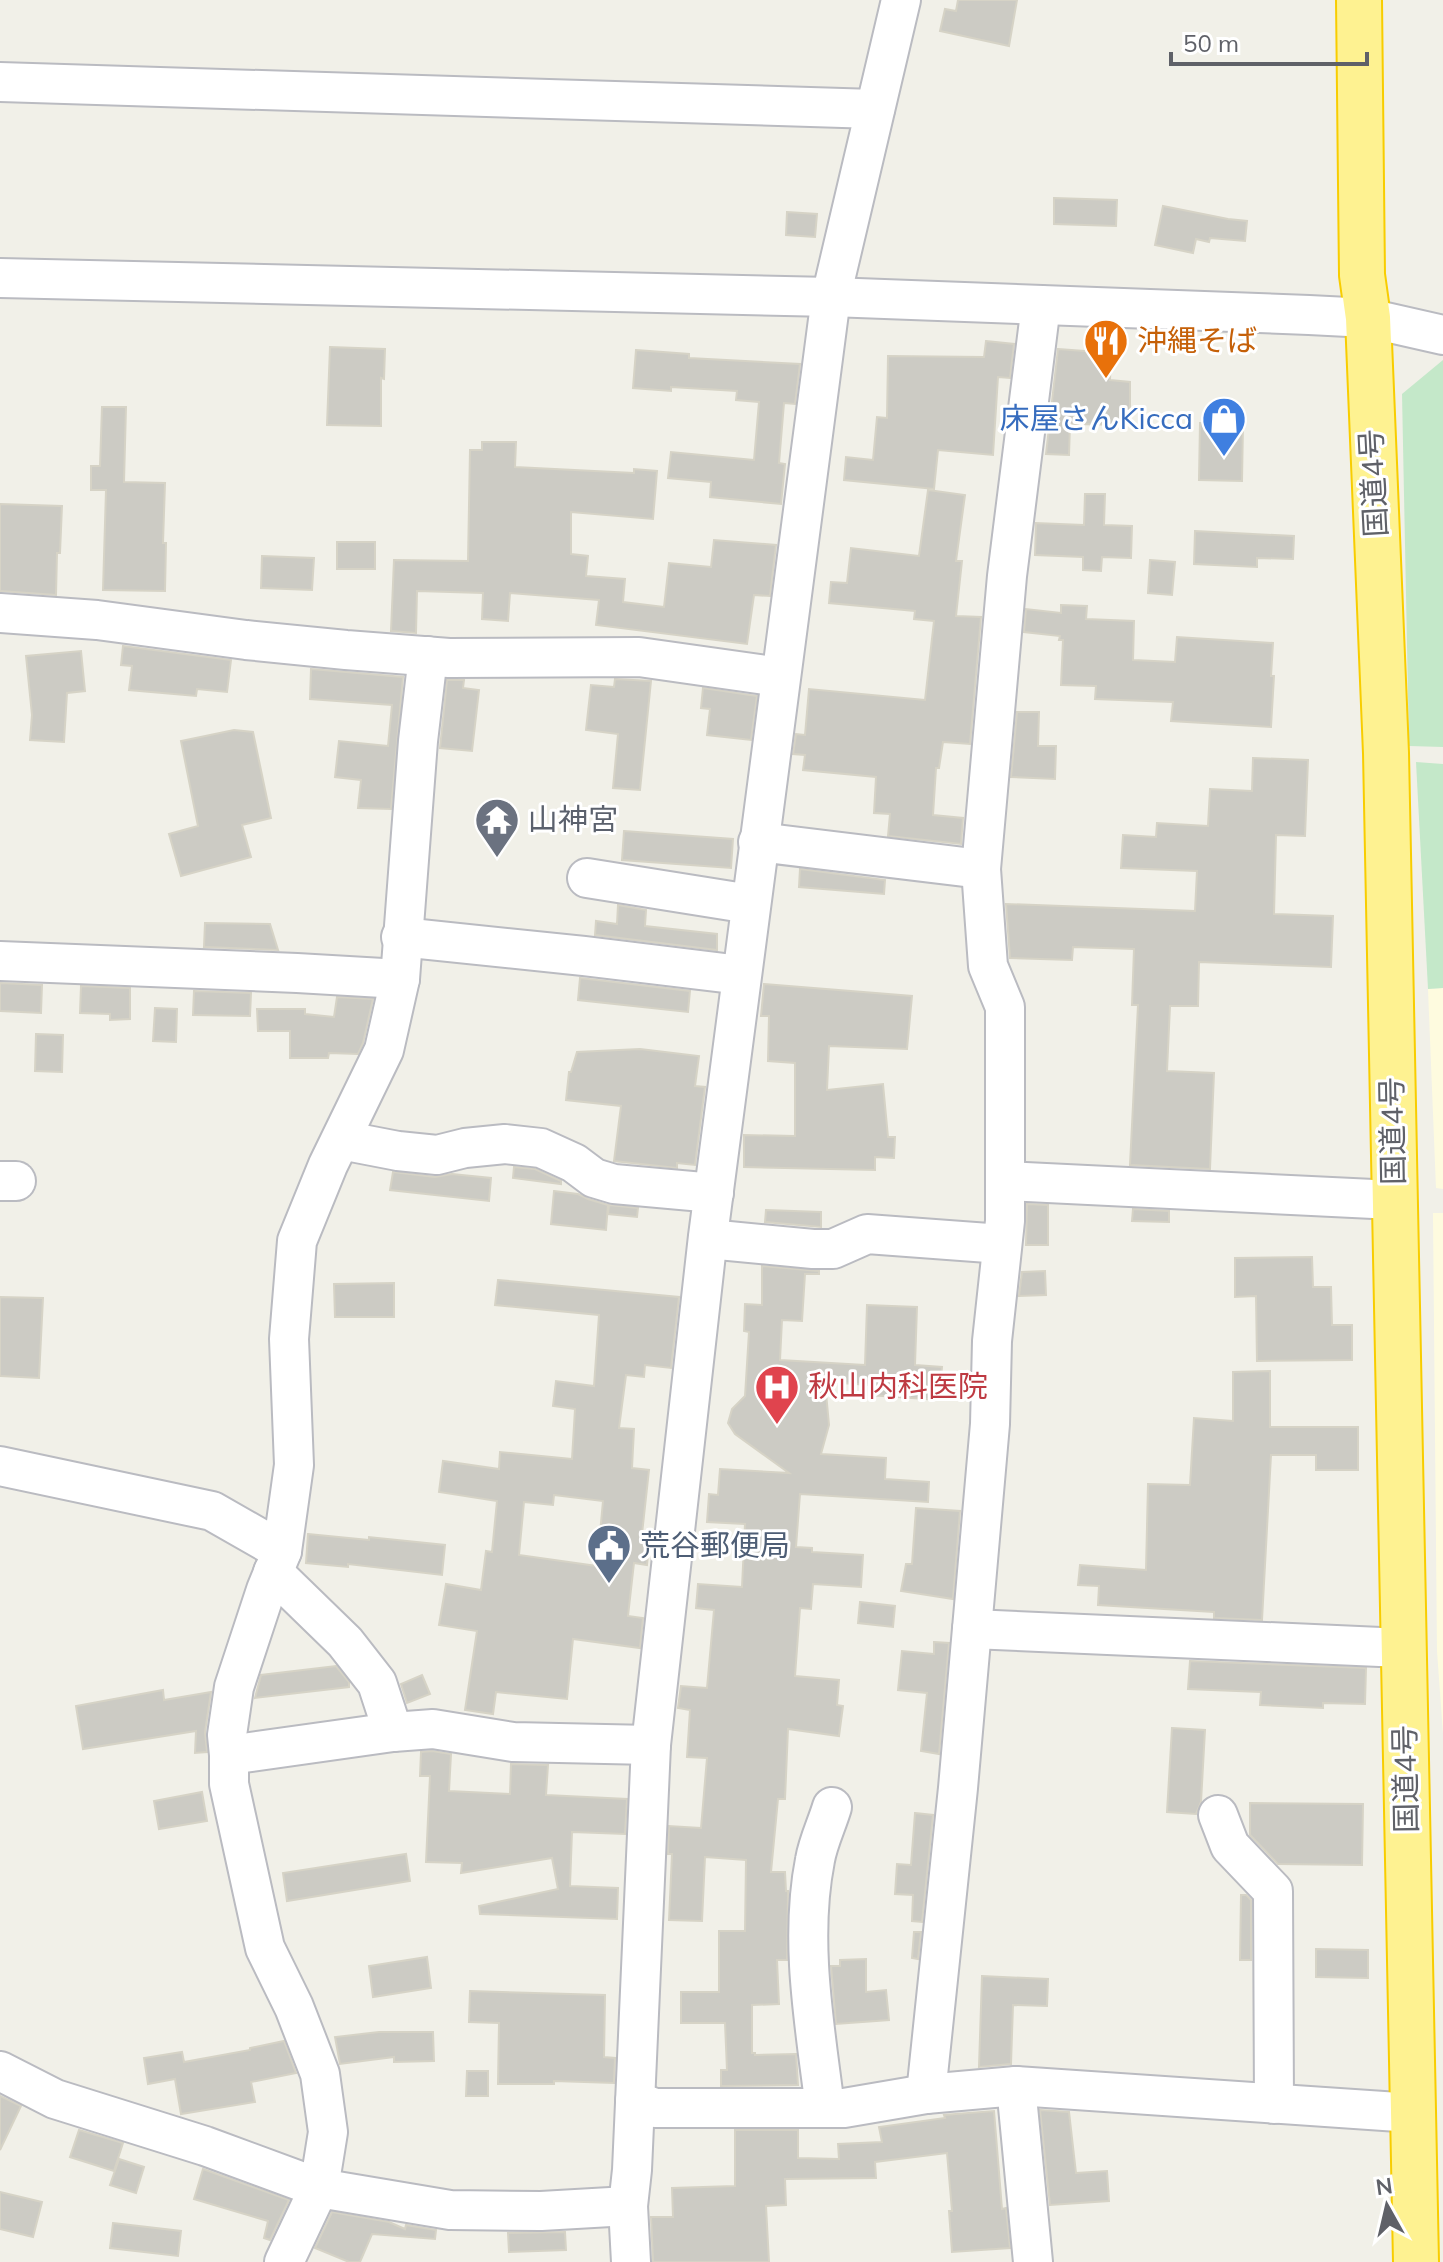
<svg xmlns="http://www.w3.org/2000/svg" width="1443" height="2262" viewBox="0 0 1443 2262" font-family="Mulish,'Noto Sans JP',sans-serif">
  <rect width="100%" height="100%" fill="#f1f0e8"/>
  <g fill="#fefbdf">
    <path d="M1443 988V1189L1436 1188 1428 989Z"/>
    <path d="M1433 1213H1443V1734L1437 1651Z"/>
  </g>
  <g fill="#c4e8c9">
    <path d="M1443 360V747L1409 746 1402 394Z"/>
    <path d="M1416 762 1443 764V988L1428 989Z"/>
  </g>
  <g fill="#cccbc4" stroke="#d6d3c6" stroke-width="2" fill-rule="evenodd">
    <path d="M958 0H1017L1009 46 940 31 945 9 956 11Z"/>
    <path d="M1054 198 1117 200 1116 226 1054 224Z"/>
    <path d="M1163 206 1228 219 1247 221 1245 241 1210 238 1209 242 1196 239 1193 253 1155 245Z"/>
    <path d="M787 212 817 214 815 237 786 235Z"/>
    <path d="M986 341 1014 344 1010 378 998 377 993 455 938 450 934 489 844 480 846 457 873 460 877 417 887 418 888 356 984 357Z"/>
    <path d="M330 347 385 349 384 379 381 378V426L327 425Z"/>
    <path d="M1058 349 1111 353 1110 380 1130 382V425L1070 424 1069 455 1046 454Z"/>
    <path d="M636 350 689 354V358L800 364 795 404 784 403 779 463 785 464 781 504 710 497 711 482 668 478 671 452 754 460 759 402 736 400 737 391 671 387V391L633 388Z"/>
    <path d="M102 407H126L124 482 165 483 163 543H166L165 591 103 590 106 490H91V466H100Z"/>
    <path d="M1200 423 1243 424 1242 481 1199 480Z"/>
    <path d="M482 442H516L515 467 634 473V469L657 471 653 519 571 512V554L588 556 586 576 625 579 623 602 664 607 669 563 711 567 714 540 776 545 770 596 754 595 747 644 596 625 599 600 510 593 508 621 482 619 483 593 417 591 416 633 391 631 394 560 468 561 470 450H482Z"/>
    <path d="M928 490 965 495 956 561H962L956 616 981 617 970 744 943 742 939 768H936L933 815 963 818 961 844 888 836 890 814 874 813 876 777 803 770 805 755 793 754 796 734 805 735 809 689 925 700 934 621 914 619 915 611 829 603 831 582 847 583 851 548 919 556Z"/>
    <path d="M1085 494H1105L1104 525 1132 526 1131 558 1102 557 1101 571 1083 570V557L1035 555 1036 523 1084 525Z"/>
    <path d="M0 504 62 506 60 553H57L56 595 0 591Z"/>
    <path d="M1195 531 1294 536 1293 559 1257 558V567L1194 564Z"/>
    <rect x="337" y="542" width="38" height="27"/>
    <path d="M262 556 314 558 312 590 261 588Z"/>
    <path d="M1150 560 1175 562 1172 595 1148 593Z"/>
    <path d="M1061 605 1087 606 1086 619 1134 621 1133 660 1175 662 1177 637 1273 643 1271 676H1274L1271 727 1171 721 1173 702 1095 699 1096 686 1061 685 1063 640H1059L1060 636 1024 632 1026 609 1061 613Z"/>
    <path d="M123 646 231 660 227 692 197 689 196 696 129 690 132 666 121 665Z"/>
    <path d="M81 651 85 691 67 693 64 742 30 740 32 715 26 656Z"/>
    <path d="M311 669 403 677 391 809 358 808 361 780 335 777 339 741 388 746 392 705 310 699Z"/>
    <path d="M615 679 651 681 640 790 613 788 618 734 586 730 591 685 614 687Z"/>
    <path d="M447 680H464L463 688 479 690 472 751 440 748Z"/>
    <path d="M703 688 757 696 751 740 707 735 710 709 701 708Z"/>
    <path d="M1017 712H1039L1038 746H1056L1055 779 1011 777Z"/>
    <path d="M234 730 253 732 271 818 242 825 251 857 181 876 169 834 198 826 181 741Z"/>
    <path d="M1253 758 1308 760 1305 836 1276 835 1274 914 1333 916 1331 967 1199 962 1198 1006H1170L1167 1071 1214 1073 1210 1169 1130 1165 1138 1005H1132L1134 949 1073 947 1072 960 1010 958 1006 904 1195 911 1197 871 1121 868 1123 835 1156 837 1157 823 1208 826 1210 789 1252 791Z"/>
    <path d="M624 831 733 839 731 868 622 860Z"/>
    <path d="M800 869 885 880 884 894 799 887Z"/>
    <path d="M618 905 646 910 645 926 717 934V950L595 935 596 921 617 924Z"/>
    <path d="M205 923 270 924 278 950 204 947Z"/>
    <path d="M580 978 690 991 688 1012 578 1000Z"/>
    <path d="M0 983 42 985 41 1013 0 1011Z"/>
    <path d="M764 984 912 996 907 1049 829 1046 827 1090 883 1084 888 1137H895L894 1158 875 1157V1170L744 1167V1135L795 1136V1063L768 1061 769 1016H761Z"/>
    <path d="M81 986 130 988V1019L110 1020V1014L80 1013Z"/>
    <path d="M194 991 251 993 250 1016 193 1015Z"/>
    <path d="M337 997 373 999 363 1043 358 1054 329 1053 328 1058H290V1031H258L257 1009H305V1014L334 1017Z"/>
    <path d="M155 1008 177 1009 176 1042 153 1041Z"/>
    <path d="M36 1034 63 1035 62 1072 35 1071Z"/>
    <path d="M640 1049 699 1056 695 1086 705 1087 695 1165 677 1163V1168L614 1161 621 1106 566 1100 569 1072H571L577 1052Z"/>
    <path d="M514 1167 535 1169 561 1181V1184L513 1178Z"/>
    <path d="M393 1172 435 1177 452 1174 491 1178 489 1201 390 1190Z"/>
    <path d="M554 1191 578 1194 588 1199 608 1205 606 1230 551 1224Z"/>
    <path d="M1027 1204 1048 1205V1245H1026Z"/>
    <path d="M609 1205 638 1208 637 1217 608 1214Z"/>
    <path d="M1133 1209 1169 1211V1222L1132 1221Z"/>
    <path d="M766 1210 821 1212V1227L765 1222Z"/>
    <path d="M1312 1257 1313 1287H1331L1332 1325H1352V1360L1257 1361 1256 1296 1235 1297V1258Z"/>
    <path d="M762 1266 819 1271V1274H805L802 1321 782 1320 780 1360 865 1365 867 1305 917 1307 915 1365 942 1367 939 1400 869 1395 870 1385 825 1382 829 1425 821 1454 886 1458 885 1479 929 1482 928 1502 800 1494 796 1547 812 1548V1552L863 1555 861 1587 813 1584 811 1609 800 1608 795 1676 839 1680 837 1705 843 1706 839 1736 788 1729 785 1799H778L771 1872H785L786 1891H788L787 1960H777L779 2004 752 2005V2053H755V2055L796 2054 798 2085 721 2086V2070H727L725 2023H681V1992H719V1931H745L746 1860 705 1857 702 1921 669 1920 672 1854H668L669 1826 701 1828 707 1758 687 1757 690 1710 678 1708 681 1686 707 1688 714 1610 696 1608 698 1584 742 1587 745 1524 707 1522 709 1494 718 1495 720 1469 789 1473 735 1434 728 1423 732 1409 745 1396 749 1332 744 1331 745 1304 762 1305Z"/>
    <path d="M1045 1271 1046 1295 1019 1296 1022 1272Z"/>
    <path d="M498 1280 679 1297 671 1368 645 1365 644 1377 626 1375 619 1428 634 1429 632 1468 649 1470 642 1534H650L647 1565 634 1563 628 1616 643 1618 640 1648 573 1639 567 1699 496 1692 493 1714 465 1710 477 1631 439 1625 446 1584 481 1590 486 1551 492 1552 497 1501 439 1492 443 1461 499 1469 500 1452 572 1459 575 1409 553 1406 556 1381 594 1386 599 1315 495 1305ZM554 1495 603 1501 597 1566 519 1555 524 1502 553 1505Z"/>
    <path d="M394 1283V1317H335L334 1284Z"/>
    <path d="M0 1297 43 1298 39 1378 0 1376Z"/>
    <path d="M1270 1371V1427H1358V1470H1316V1455H1271L1262 1620 1214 1618V1612L1098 1605 1099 1586 1078 1585 1080 1565 1146 1570 1148 1484 1190 1485 1194 1418 1233 1421V1372Z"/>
    <path d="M916 1508 960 1511 953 1599 901 1591 906 1564H912Z"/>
    <path d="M308 1534 369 1540V1537L445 1545 442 1575 348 1564V1567L306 1563Z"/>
    <path d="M860 1602 895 1606 893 1627 858 1623Z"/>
    <path d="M934 1642 949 1643 939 1754 921 1751 927 1693 898 1690 902 1651 934 1654Z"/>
    <path d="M1190 1661 1366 1668 1365 1704 1323 1703V1708L1260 1705 1261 1692 1188 1689Z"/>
    <path d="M336 1666 349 1682V1687L255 1698 261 1675Z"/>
    <path d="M422 1675 430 1694 407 1703 401 1684Z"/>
    <path d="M163 1690 164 1700 211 1692 205 1732 207 1752 195 1753 196 1731 83 1749 76 1706Z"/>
    <path d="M1172 1728 1205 1730 1201 1802 1196 1814 1167 1812Z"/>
    <path d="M432 1751 451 1754 449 1791 510 1794 511 1764 548 1765 546 1795 627 1799 625 1834 572 1832 570 1886 618 1888 617 1919 480 1914 479 1906 558 1889 552 1858 461 1873 462 1863 426 1862 430 1776H420L421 1752Z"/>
    <path d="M202 1792 207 1821 159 1829 154 1801Z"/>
    <path d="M1250 1803 1363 1804 1362 1865 1278 1864 1250 1835Z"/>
    <path d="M915 1813 933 1815 922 1922 912 1921 913 1895 895 1894 897 1864 911 1865Z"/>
    <path d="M406 1854 410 1881 287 1901 283 1873Z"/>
    <path d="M1241 1895H1246L1251 1900V1960H1240Z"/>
    <path d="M914 1932H921L918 1959 912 1958Z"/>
    <path d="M1316 1949 1368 1950V1978L1316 1977Z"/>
    <path d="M427 1957 431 1988 373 1997 369 1966Z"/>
    <path d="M866 1959V1992L886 1990 889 2020 836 2024 831 1966H840V1960Z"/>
    <path d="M982 1976 1048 1979 1047 2006 1013 2005 1011 2064 979 2067Z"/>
    <path d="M470 1991 605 1995 604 2057 615 2058 614 2083 554 2081V2084H498L499 2023 469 2022Z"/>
    <path d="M379 2032H433L434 2061 394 2062V2057L340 2064 335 2037Z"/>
    <path d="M284 2041 296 2073 251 2082 255 2102 181 2114 175 2079 148 2084 144 2058 182 2052 184 2062 250 2050V2048Z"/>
    <path d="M467 2071H488V2096H466Z"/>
    <path d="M0 2096 21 2106 0 2150Z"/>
    <path d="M1040 2110 1069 2112 1076 2173 1107 2171 1109 2201 1050 2205Z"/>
    <path d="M994 2111 1002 2209 1006 2208 1010 2248 952 2252 949 2211H952L947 2153 875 2162 876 2178 785 2179 786 2205 766 2206 769 2262H653L651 2217H673L672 2188 735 2186V2130H798V2158L839 2159 838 2144 882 2142 879 2127 945 2118 944 2115Z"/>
    <path d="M79 2130 123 2143 114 2171 70 2157Z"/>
    <path d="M119 2159 144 2167 136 2193 110 2185Z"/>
    <path d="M203 2169 289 2200 270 2240 264 2238 268 2221 194 2199Z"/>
    <path d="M0 2192 42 2202 33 2237 0 2229Z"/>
    <path d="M332 2212 389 2222 405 2229 406 2225 436 2230 435 2239 372 2234 360 2262H349L315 2248Z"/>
    <path d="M113 2223 181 2231 178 2256 110 2248Z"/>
    <path d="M565 2232 566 2250 509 2252 508 2233Z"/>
  </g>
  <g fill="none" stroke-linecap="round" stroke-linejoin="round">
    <g stroke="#babbc1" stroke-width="42">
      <g id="minor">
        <path d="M0 82 875 109"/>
        <path d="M0 278 831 297 1309 315 1368 318 1443 335"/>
        <path d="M0 613 97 620 246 640 346 650 449 658 639 657 780 677"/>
        <path d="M758 842 981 869"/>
        <path d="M587 878 750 904"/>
        <path d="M401 937 584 956 741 975"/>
        <path d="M0 961 297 973 400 979"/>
        <path d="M341 1140 398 1151 437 1155 465 1148 505 1144 541 1148 574 1163 594 1178 614 1184 714 1193"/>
        <path d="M0 1181H16"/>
        <path d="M1005 1181 1394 1200"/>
        <path d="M708 1239 813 1249H833L867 1234 1002 1244"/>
        <path d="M0 1466 212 1511 282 1551"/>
        <path d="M273 1572 345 1642 377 1683 393 1732"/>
        <path d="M972 1629 1403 1648"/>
        <path d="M229 1755 393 1732 433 1729 513 1742 651 1745"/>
        <path d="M1218 1815 1230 1846 1273 1891 1274 2104"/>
        <path d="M0 2071 55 2099 205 2146 319 2188 450 2210 541 2211 628 2206"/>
        <path d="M1016 2086 1033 2262"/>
        <path d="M926 2094 958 1788 990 1424 992 1341 1005 1221V1007L988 966 981 869 1007 576 1041 305"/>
        <path d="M635 2101 655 2108H844L926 2094 1016 2086 1413 2113"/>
        <path d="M825 2108C815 2027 799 1941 815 1860 818 1842 827 1824 832 1807"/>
        <path d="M284 2262 319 2188 328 2132 320 2074 294 2007 265 1948 229 1784V1755L227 1735 234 1687 266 1590 282 1551 294 1465 289 1339 297 1241 328 1165 384 1050 400 979 418 741 428 656"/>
        <path d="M631 2262 628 2206 632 2170 651 1745 708 1236 831 297 901 0"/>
      </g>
    </g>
    <g stroke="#f8cd00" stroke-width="48">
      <path id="highway" d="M1359 0 1362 275 1368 318 1386 753 1416 2262"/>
    </g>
    <use href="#minor" stroke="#fff" stroke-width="38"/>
    <use href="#highway" stroke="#fef291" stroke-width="44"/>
  </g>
  <defs>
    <g id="restaurant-pin" transform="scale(2.3)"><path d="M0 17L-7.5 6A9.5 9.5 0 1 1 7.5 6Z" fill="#e8710a" stroke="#fff"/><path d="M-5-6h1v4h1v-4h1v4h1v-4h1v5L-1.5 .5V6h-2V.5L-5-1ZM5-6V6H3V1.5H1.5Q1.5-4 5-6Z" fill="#fff"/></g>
    <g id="shop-pin" transform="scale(2.3)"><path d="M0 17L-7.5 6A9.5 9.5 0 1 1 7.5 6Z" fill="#3f7fe0" stroke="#fff"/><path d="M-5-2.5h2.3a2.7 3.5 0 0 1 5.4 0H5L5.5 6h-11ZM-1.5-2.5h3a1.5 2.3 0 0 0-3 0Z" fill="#fff"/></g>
    <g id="temple-pin" transform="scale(2.3)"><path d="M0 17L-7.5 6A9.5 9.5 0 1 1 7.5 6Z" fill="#6b7280" stroke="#fff"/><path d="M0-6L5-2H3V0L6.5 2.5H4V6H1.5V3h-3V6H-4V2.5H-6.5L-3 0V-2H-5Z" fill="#fff"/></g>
    <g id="hospital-pin" transform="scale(2.3)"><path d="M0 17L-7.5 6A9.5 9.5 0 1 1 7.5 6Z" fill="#e0444e" stroke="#fff"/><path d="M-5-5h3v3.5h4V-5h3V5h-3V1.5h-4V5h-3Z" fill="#fff"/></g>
    <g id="civic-pin" transform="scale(2.3)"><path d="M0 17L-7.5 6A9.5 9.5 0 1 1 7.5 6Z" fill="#5c6f8a" stroke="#fff"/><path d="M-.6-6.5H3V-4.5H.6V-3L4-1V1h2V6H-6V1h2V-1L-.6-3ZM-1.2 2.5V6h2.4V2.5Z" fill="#fff"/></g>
  </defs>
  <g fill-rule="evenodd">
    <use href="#restaurant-pin" x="1106" y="341"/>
    <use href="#shop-pin" x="1224" y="419"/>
    <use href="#temple-pin" x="497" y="820"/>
    <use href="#hospital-pin" x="777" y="1387"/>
    <use href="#civic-pin" x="609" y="1546"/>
  </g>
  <g text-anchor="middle" stroke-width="6" stroke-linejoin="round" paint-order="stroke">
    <g font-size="30" fill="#c56008" stroke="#fff" text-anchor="start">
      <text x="1137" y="351">沖縄そば</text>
    </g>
    <g font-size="30" fill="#366cbe" stroke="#fff" text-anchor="end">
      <text x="1193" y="429">床屋さんKicca</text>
    </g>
    <g font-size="30" fill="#5f6168" stroke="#fff">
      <text transform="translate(1374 483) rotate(-93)" y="10">国道4号</text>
      <text transform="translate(1393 1131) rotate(-91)" y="10">国道4号</text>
      <text transform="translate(1406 1779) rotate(-91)" y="10">国道4号</text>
    </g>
    <g font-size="30" fill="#5b616d" stroke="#fff" text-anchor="start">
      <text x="528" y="830">山神宮</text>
    </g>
    <g font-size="30" fill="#be3a42" stroke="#fff" text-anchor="start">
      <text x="808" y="1397">秋山内科医院</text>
    </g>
    <g font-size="30" fill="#4e5e75" stroke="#fff" text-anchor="start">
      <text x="640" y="1556">荒谷郵便局</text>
    </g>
  </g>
  <g transform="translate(1387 2206) rotate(352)" stroke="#ffffff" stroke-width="6" paint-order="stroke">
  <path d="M0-6L14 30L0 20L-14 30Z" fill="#5f6168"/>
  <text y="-12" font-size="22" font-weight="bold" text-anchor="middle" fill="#5f6168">N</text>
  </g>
  <path d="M1171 52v12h196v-12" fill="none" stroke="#5f6168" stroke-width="4"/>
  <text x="1183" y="52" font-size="24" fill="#5f6168" stroke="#ffffff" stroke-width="6" paint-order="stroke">50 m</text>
</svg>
